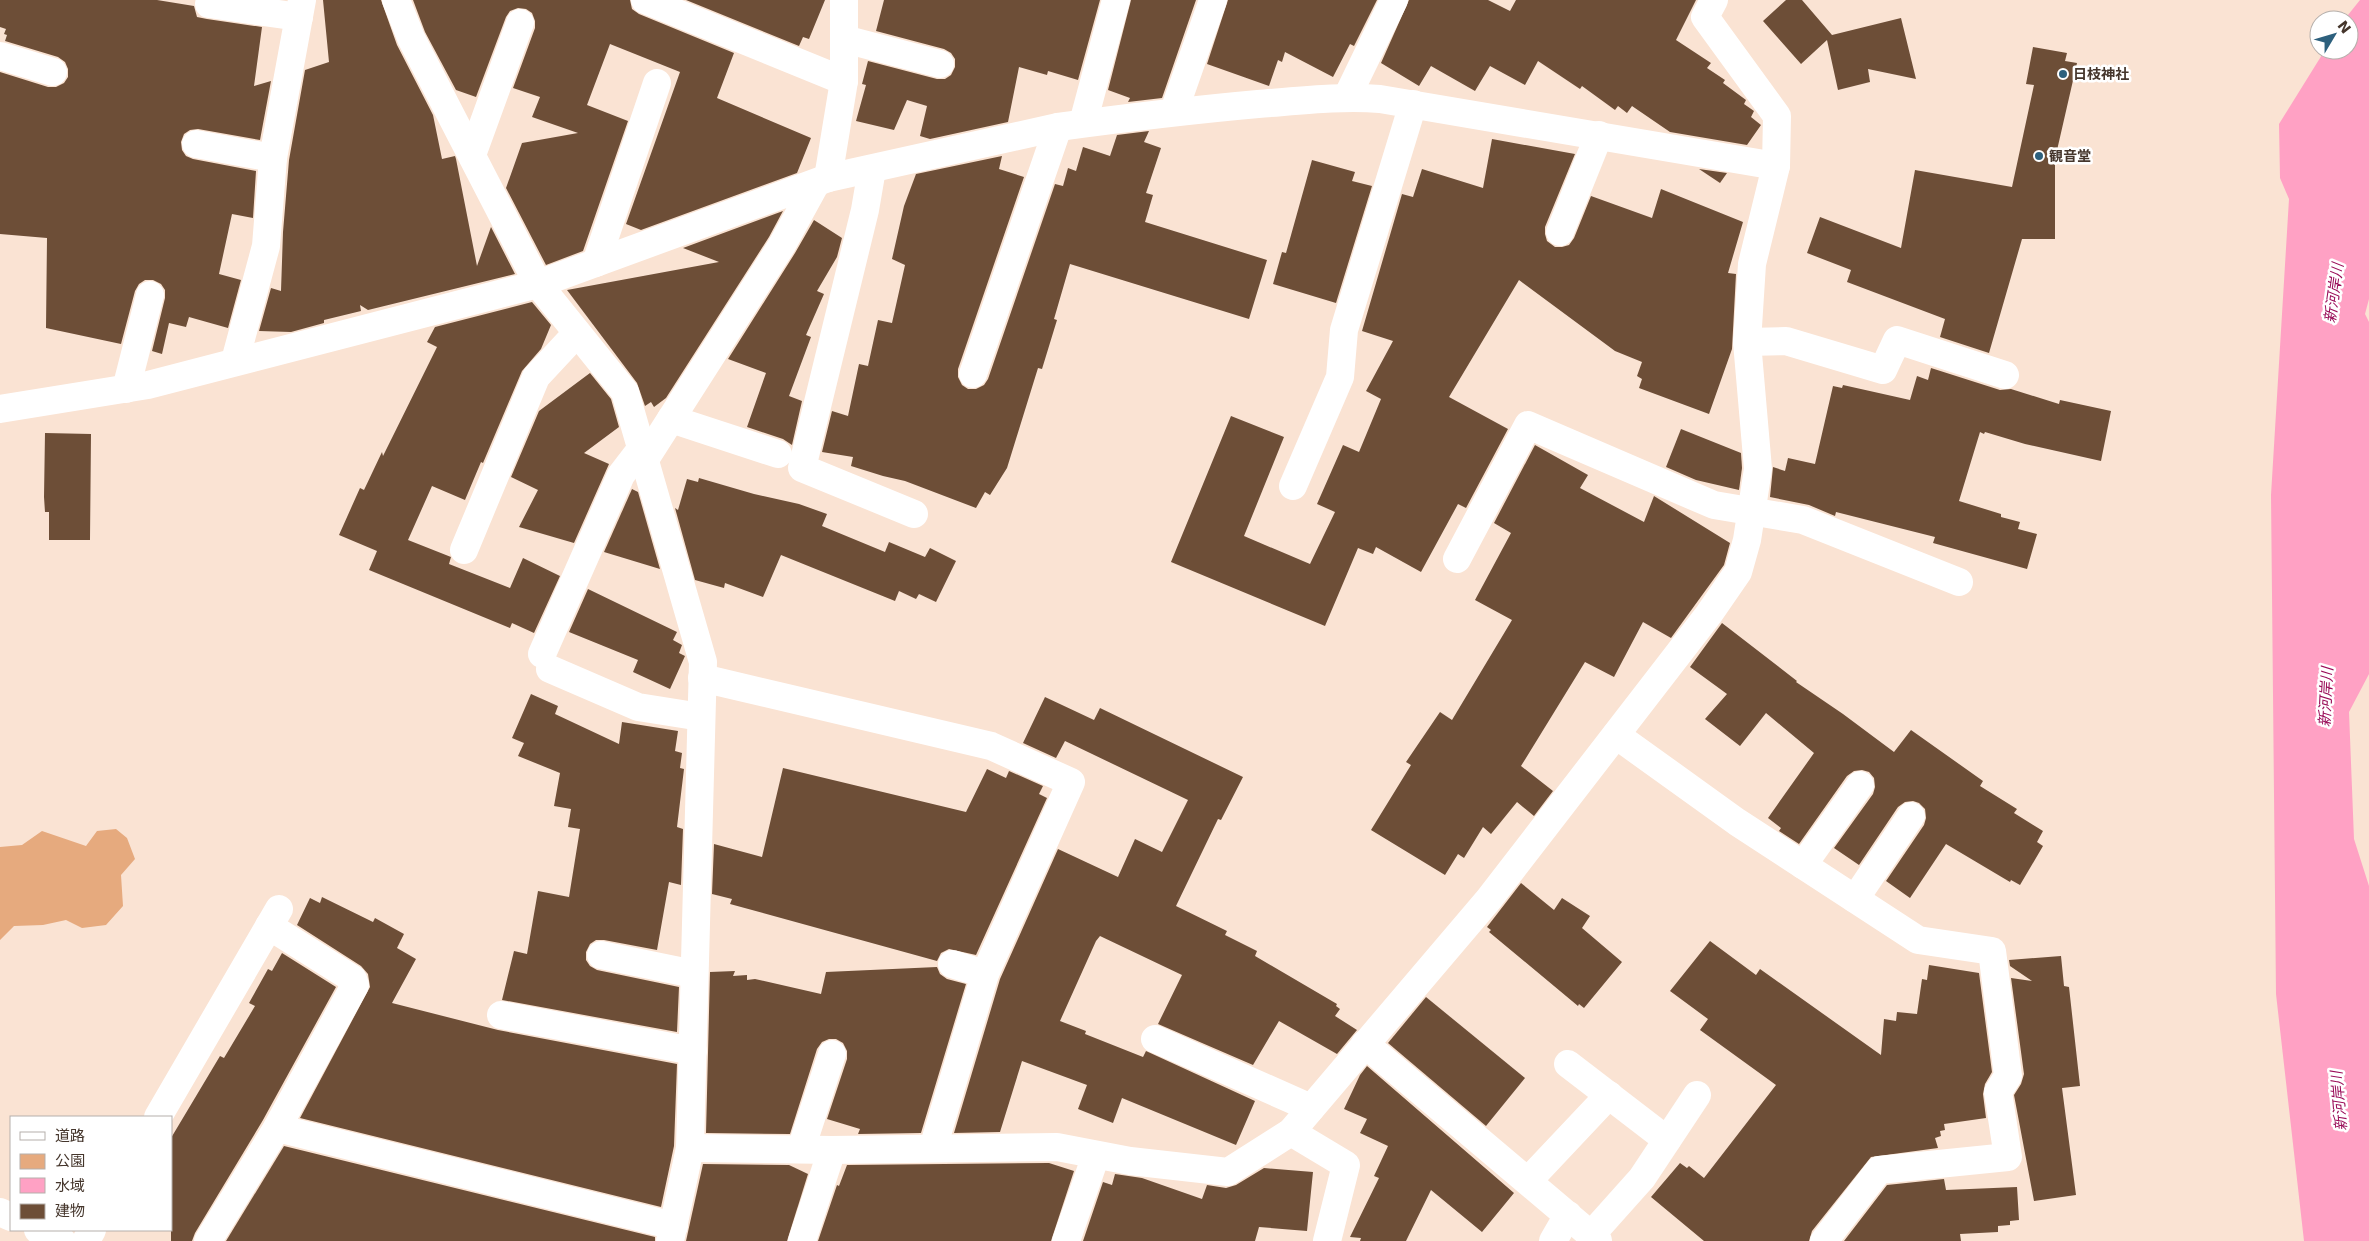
<svg xmlns="http://www.w3.org/2000/svg" width="2369" height="1241" viewBox="0 0 2369 1241" font-family="'DejaVu Sans','Noto Sans JP',sans-serif">
  <rect width="100%" height="100%" fill="#fae3d3"/>
  <path fill="#e6aa7e" d="M116 829 127 838 135 859 121 875 123 906 106 925 82 928 66 920 43 925 14 926 0 940V847L22 845 42 831 86 846 97 831Z"/>
  <path fill="#ffa1c4" d="M2360 0H2369V299L2365 314 2369 322V674L2349 712 2354 839 2369 886V1241H2304L2276 994 2271 495 2289 199 2280 178 2279 124 2325 50H2349V20H2344Z"/>
  <g fill="#6d4e37">
    <path d="M0 0H157L194 6 197 17 207 19 262 27 254 86 271 81 260 140 198 129 190 130 184 134 181 142 182 150 186 156 193 159 256 171 253 218 232 214 219 274 241 280 228 328 189 317 186 327 169 323 162 354 152 351 165 298V290L161 284 153 280H145L139 284 135 291 121 344 46 328 47 238 0 234V72L48 87H56L64 83 68 77V69L65 62 58 57 5 41 7 35 4 34 6 29 0 27Z"/>
    <path d="M323 0H381L397 45 433 115 442 159 455 156 456 159 477 266 491 227 515 274 368 310 360 305 361 311 324 320V323L291 332 259 331 271 288 281 291 283 232 289 160 305 70 329 62Z"/>
    <path d="M413 0H630L632 9 639 14 734 53 717 98 811 138 797 173 641 230 626 224 680 72 610 44 587 105 628 121 583 251 546 265 506 188 522 143 578 133 532 117 540 97 513 88 535 28V21L532 13 526 9 518 8 510 11 506 17 476 97 456 90 425 32Z"/>
    <path d="M686 0H825L809 39 803 37 799 46Z"/>
    <path d="M884 0H1100L1078 80 1048 71 1047 75 1019 67 1008 122 930 139 920 136 927 106 907 100 894 130 856 121 866 85 862 84 868 61 937 79H945L951 75 955 67V59L951 53 944 49 876 31Z"/>
    <path d="M1131 0H1196L1162 98 1128 102 1130 98 1108 90Z"/>
    <path d="M1228 0H1377L1354 46 1350 44 1333 77 1285 52 1282 62 1278 60 1269 86 1207 64Z"/>
    <path d="M1409 0H1488L1510 11 1516 0H1696L1676 40 1711 63 1707 68 1725 80 1723 83 1746 100 1744 104 1754 111 1751 117 1761 125 1747 145 1670 132 1632 106 1627 113 1618 106 1615 110 1582 86 1580 89 1538 61 1525 85 1490 66 1475 91 1431 66 1419 86 1381 63Z"/>
    <path d="M1786 0H1802L1832 35 1901 18 1916 79 1868 69 1870 82 1838 90 1827 40 1801 64 1763 21Z"/>
    <path d="M2033 47 2067 53 2065 61 2077 63 2055 159V239H2022L1989 353 1940 337 1945 319 1847 282 1851 270 1807 253 1820 217 1901 248 1915 170 2012 187 2034 85 2026 84Z"/>
    <path d="M1149 131 1144 142 1161 148 1146 193 1153 195 1145 222 1267 260 1249 319 1070 264 1054 319 1057 320 1042 369 1038 368 1007 468 990 495 985 492 976 508 905 481 883 476 851 466 853 457 822 452 832 411 848 416 859 364 868 366 878 320 892 323 905 265 892 259 904 206 916 174 1002 156 999 169 1024 177 958 369V377L962 385 968 389H976L984 385 988 379 1055 184 1063 186 1068 168 1076 171 1083 147 1110 156 1117 135Z"/>
    <path d="M1492 139 1575 154 1545 227V234L1547 241 1555 247H1562L1569 245 1574 238 1591 196 1652 218 1661 189 1743 222 1728 273 1736 274 1732 349 1709 414 1639 388 1642 379 1637 376 1642 362 1615 351 1519 280 1449 397 1508 429 1466 508 1458 504 1421 572 1376 547 1373 554 1358 548 1325 626 1171 562 1231 416 1284 437 1244 536 1310 564 1335 512 1317 504 1343 445 1359 452 1381 399 1366 391 1393 341 1362 331 1402 194 1413 197 1422 169 1483 188Z"/>
    <path d="M1312 160 1355 172 1352 181 1372 186 1336 303 1273 284 1282 252 1286 253Z"/>
    <path d="M1699 169 1727 173 1720 183Z"/>
    <path d="M783 211 769 237 666 398 654 407 651 402 645 406 637 383 567 290 719 262 683 248Z"/>
    <path d="M814 220 842 238 837 257 817 291 824 294 806 335 811 337 789 396 802 401 792 445 783 439 747 427 766 373 728 359 795 253Z"/>
    <path d="M532 302 551 325 541 349 522 371 483 463 481 462 465 500 432 486 408 540 451 557 449 564 510 588 523 558 560 576 534 633 512 623 510 628 369 570 377 551 339 535 360 488 364 490 382 452 383 456 437 347 427 342 435 327Z"/>
    <path d="M1931 368 2000 390 2011 389 2059 404 2060 400 2111 411 2101 461 2025 444 1985 432 1984 434 1980 432 1959 501 2001 514V517L2020 522 2018 529 2037 534 2027 569 1933 543 1935 537 1836 512 1835 516 1809 505 1770 497 1773 467 1785 471 1788 458 1815 464 1833 386 1842 388 1843 385 1910 400 1917 376 1928 380Z"/>
    <path d="M590 373 611 399 619 427 584 453 609 464 574 543 519 527 538 490 511 477 539 411Z"/>
    <path d="M1681 429 1741 453 1742 468 1739 490 1696 480 1666 467Z"/>
    <path d="M45 433 91 434 90 540H49V512H45L44 497Z"/>
    <path d="M1535 445 1588 475 1580 488 1644 522 1654 496 1730 543 1724 565 1671 638 1643 622 1614 677 1585 662 1521 766 1553 791 1534 816 1517 802 1491 834 1483 827 1464 858 1458 854 1445 875 1371 830 1411 765 1406 762 1440 712 1452 720 1512 620 1475 600 1511 533 1494 523Z"/>
    <path d="M699 478 754 494 799 504 827 514 822 526 885 552 889 542 925 557 930 548 956 561 936 602 919 594 916 599 899 591 895 601 781 555 763 597 725 583 724 588 695 580 675 508 678 510 687 479 698 482Z"/>
    <path d="M632 489 638 492 660 569 604 552Z"/>
    <path d="M588 589 677 632 673 640 682 645 679 653 685 656 670 689 633 672 638 660 569 632Z"/>
    <path d="M1722 623 1797 681 1796 682 1843 714 1894 752 1911 730 1983 781 1980 786 2017 809 2014 813 2043 831 2037 842 2043 846 2020 885 2011 880 2010 882 1946 844 1910 898 1886 881 1924 825 1926 818 1925 809 1919 803 1913 801 1905 802 1898 807 1859 865 1834 848 1873 794 1875 787 1874 778 1869 772 1862 770 1854 771 1847 776 1799 844 1779 831 1781 828 1768 818 1814 753 1766 713 1740 746 1705 719 1727 694 1690 667Z"/>
    <path d="M531 694 558 706 555 714 619 744 622 722 678 731 675 751 682 753 680 768 684 769 677 827 683 829 681 885 669 882 657 950 604 940H596L590 944 586 952V960L590 966 597 970 679 987 677 1032 502 1000 514 951 527 954 538 891 569 897 580 829 568 827 571 809 554 806 560 773 518 756 524 743 512 738Z"/>
    <path d="M1045 697 1094 720 1100 708 1243 777 1221 820 1218 819 1176 906 1227 931 1225 935 1257 951 1255 956 1337 1004 1336 1006 1340 1009 1335 1016 1357 1030 1337 1054 1279 1021 1253 1065 1158 1024 1182 975 1100 936 1096 941 1060 1021 1086 1031 1085 1034 1143 1057 1146 1051 1255 1101 1236 1145 1122 1098 1113 1123 1078 1109 1087 1085 1022 1061 1000 1132 954 1133 1000 979 1058 849 1118 877 1135 839 1162 852 1188 800 1065 741 1056 758 1023 743Z"/>
    <path d="M783 768 966 812 987 769 1006 778 1009 771 1043 786 1039 794 1047 798 976 955 949 949 941 953 937 961 730 904 732 899 712 894 714 844 762 857Z"/>
    <path d="M1521 883 1554 910 1562 898 1590 916 1582 928 1622 962 1584 1008 1579 1004 1578 1006 1489 932 1491 930 1487 927Z"/>
    <path d="M322 897 373 922 375 918 404 934 397 948 416 959 392 1003 498 1030 677 1064 674 1146 661 1207 300 1118 370 987 368 974 361 966 297 925 310 898 320 903Z"/>
    <path d="M1710 941 1756 975 1760 969 1881 1055 1884 1019 1896 1021 1897 1012 1917 1014 1922 979 1927 980 1929 965 1979 973 1992 1072 1985 1084 1983 1094 1986 1118 1944 1124 1945 1130 1940 1131 1941 1136 1935 1138 1938 1148 1871 1157 1812 1231 1809 1241H1704L1651 1197 1680 1163 1687 1168 1689 1166 1704 1178 1776 1085 1700 1030 1708 1019 1670 991Z"/>
    <path d="M282 953 336 987 263 1120 195 1233 192 1241H171V1138L220 1056 224 1058 255 1006 249 1003 268 969 272 971Z"/>
    <path d="M2061 956 2064 986 2069 987 2080 1086 2062 1088 2076 1195 2034 1201 2014 1095 2021 1084 2024 1074 2011 978 2032 981 2010 966 2009 960Z"/>
    <path d="M937 967 940 974 947 979 966 984 921 1133 858 1134 860 1129 827 1119 847 1059V1051L843 1043 836 1039H829L822 1042 817 1049 790 1134 706 1133 710 972 735 971 733 976 747 975V980L755 979 821 994 826 972Z"/>
    <path d="M1426 997 1525 1078 1486 1126 1388 1043Z"/>
    <path d="M1367 1066 1514 1193 1482 1232 1431 1190 1406 1241H1360L1361 1238 1350 1237 1379 1178 1374 1176 1388 1146 1360 1133 1367 1119 1344 1109 1360 1075Z"/>
    <path d="M284 1146 655 1237V1241H226Z"/>
    <path d="M1049 1163 1074 1171 1051 1241H818L837 1185 839 1186 847 1165Z"/>
    <path d="M703 1164 789 1165 808 1174 787 1241H686Z"/>
    <path d="M1264 1168 1313 1172 1307 1231 1259 1227 1255 1241H1083L1103 1182 1112 1185 1115 1174 1142 1178 1202 1199 1207 1185 1226 1188 1236 1185Z"/>
    <path d="M1944 1179 1946 1190 2017 1187 2019 1220 2010 1221V1225L1998 1226V1232L1960 1234 1961 1241H1844L1887 1185Z"/>
  </g>
  <g fill="none" stroke-linecap="round" stroke-linejoin="round">
    <g stroke="#fff" stroke-width="28">
      <path d="M396 0 411 38 538 284 625 392 703 662 690 1148 670 1241"/>
      <path d="M645 0 844 81"/>
      <path d="M209 4 299 17"/>
      <path d="M844 39 940 64"/>
      <path d="M0 56 53 72"/>
      <path d="M1347 97 1394 0"/>
      <path d="M1174 111 1213 0"/>
      <path d="M1083 123 1116 0"/>
      <path d="M196 144 273 158"/>
      <path d="M472 155 520 23"/>
      <path d="M872 169 865 210 802 468 914 514"/>
      <path d="M828 178 844 81V0"/>
      <path d="M1560 232 1599 135"/>
      <path d="M596 263 657 83"/>
      <path d="M1747 342 1786 341 1883 370 1897 340 2005 375"/>
      <path d="M235 361 266 246 273 158 302 0"/>
      <path d="M973 374 1058 127"/>
      <path d="M126 389 150 295"/>
      <path d="M0 409 148 385 538 284 828 178 1058 127C1125 118 1191 110 1258 104 1299 101 1339 96 1380 99L1776 166"/>
      <path d="M671 419 778 454"/>
      <path d="M644 461 782 245 815 185"/>
      <path d="M1293 486 1340 377 1344 330 1413 104"/>
      <path d="M464 550 536 377 577 333"/>
      <path d="M1457 559 1528 425 1714 505 1803 520 1959 582"/>
      <path d="M542 654 621 475 641 449"/>
      <path d="M550 669 638 707 701 717"/>
      <path d="M702 678 991 746 1071 782 985 974 933 1148"/>
      <path d="M1616 735 1737 822 1918 940 1992 951 2008 1076 1998 1092 2008 1157 1879 1170 1824 1241"/>
      <path d="M1803 865 1860 785"/>
      <path d="M1855 899 1911 816"/>
      <path d="M601 955 694 974"/>
      <path d="M952 964 985 974"/>
      <path d="M501 1015 693 1051"/>
      <path d="M1155 1039 1311 1108"/>
      <path d="M1365 1044 1598 1241"/>
      <path d="M1568 1064 1667 1140"/>
      <path d="M158 1117 279 909"/>
      <path d="M277 1128 674 1226"/>
      <path d="M1291 1132 1346 1165 1327 1241"/>
      <path d="M690 1148 832 1150 1057 1147 1130 1161 1228 1172 1291 1132 1489 899 1709 614 1738 572 1747 540 1758 469 1747 342 1752 264 1776 166 1777 116 1705 17 1714 0"/>
      <path d="M801 1149 832 1054"/>
      <path d="M1528 1181 1609 1095"/>
      <path d="M0 1212 11 1217"/>
      <path d="M38 1230 62 1241"/>
      <path d="M1591 1235 1642 1178 1697 1095"/>
      <path d="M86 1241 92 1230"/>
      <path d="M208 1241 277 1128 355 985 353 979 269 926"/>
      <path d="M802 1241 832 1150"/>
      <path d="M1066 1241 1096 1155"/>
      <path d="M1553 1241 1568 1215"/>
    </g>
  </g>
  <g fill="#2d607d" stroke="#fff" stroke-width="2">
    <circle cx="2063" cy="74" r="5"/>
    <circle cx="2039" cy="156" r="5"/>
  </g>
  <g text-anchor="middle" stroke-width="5" stroke-linejoin="round" paint-order="stroke">
    <g font-size="14" font-weight="bold" fill="#45362c" stroke="#fff" text-anchor="start">
      <text x="2073" y="79">日枝神社</text>
      <text x="2049" y="161">観音堂</text>
    </g>
    <g font-size="15" font-style="italic" fill="#990c58" stroke="#fff">
      <text transform="translate(2334 293) rotate(-82)" y="5">新河岸川</text>
      <text transform="translate(2326 697) rotate(-87)" y="5">新河岸川</text>
      <text transform="translate(2339 1101) rotate(-95)" y="5">新河岸川</text>
    </g>
  </g>
  <rect x="10" y="1116" width="162" height="115" fill="#ffffff" stroke="#b5afab"/>
  <rect x="20" y="1132" width="25" height="8" fill="#ffffff" stroke="#b5afab"/>
  <text x="55" y="1141" font-size="15" fill="#45362c">道路</text>
  <rect x="20" y="1154" width="25" height="15" fill="#e6aa7e" stroke="#b5afab"/>
  <text x="55" y="1166" font-size="15" fill="#45362c">公園</text>
  <rect x="20" y="1178" width="25" height="15" fill="#ffa1c4" stroke="#b5afab"/>
  <text x="55" y="1191" font-size="15" fill="#45362c">水域</text>
  <rect x="20" y="1204" width="25" height="15" fill="#6d4e37" stroke="#b5afab"/>
  <text x="55" y="1216" font-size="15" fill="#45362c">建物</text>
  <g transform="translate(2334 35) rotate(52)"><circle r="24" fill="#ffffff" stroke="#b5afab"/>
  <path d="M0-4L9 19L0 12L-9 19Z" fill="#2d607d"/>
  <text y="-8" font-size="14" font-weight="bold" text-anchor="middle" fill="#45362c">N</text>
  </g>
</svg>
